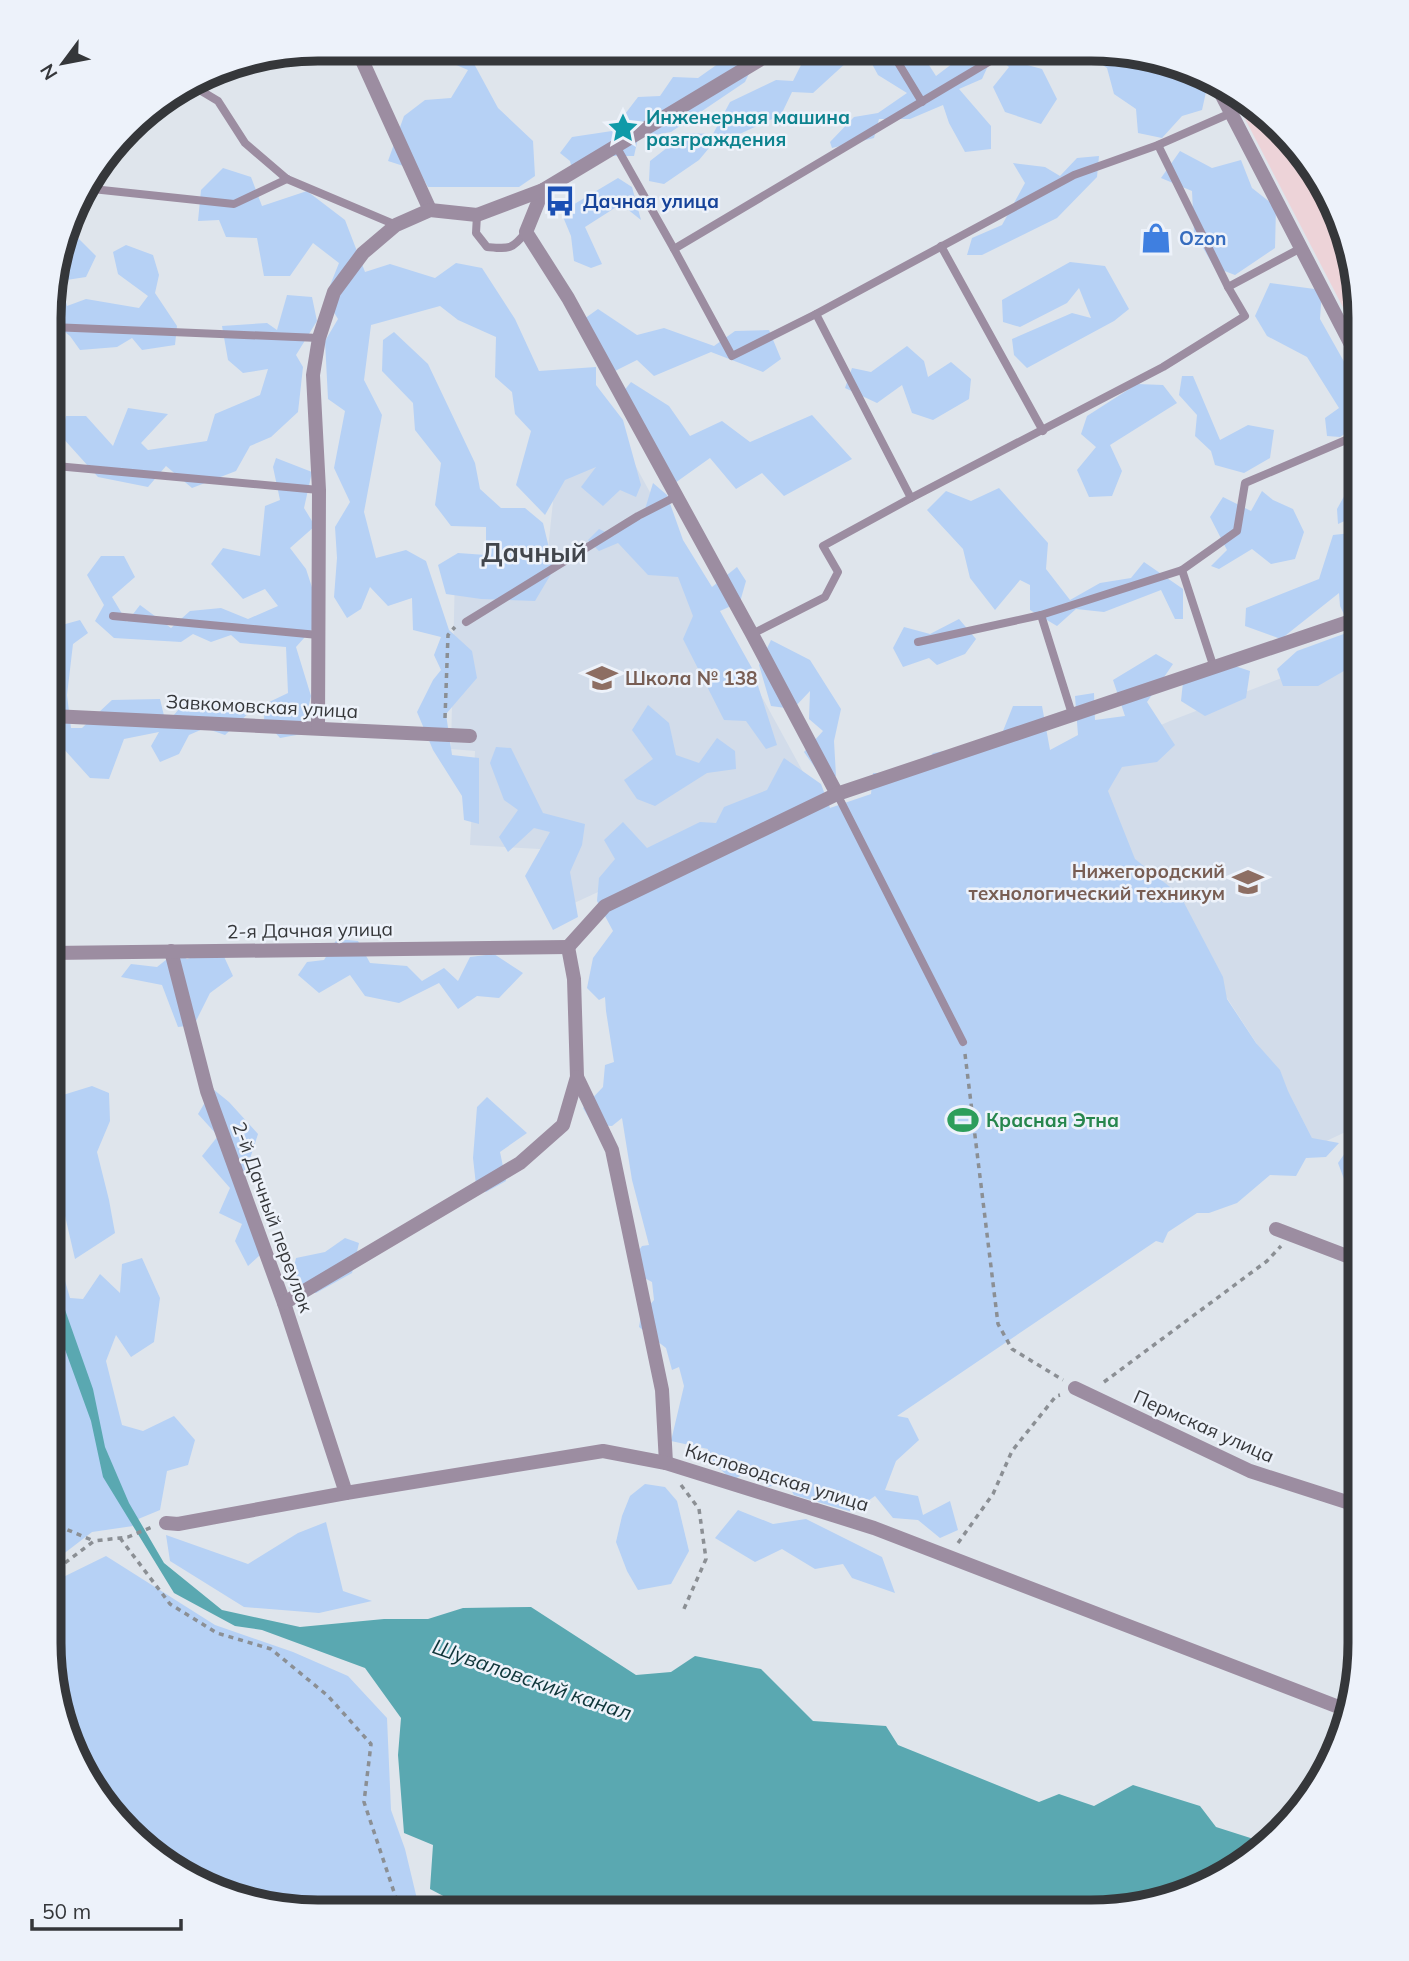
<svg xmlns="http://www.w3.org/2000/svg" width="1409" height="1961" viewBox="0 0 1409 1961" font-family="Mulish,sans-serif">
  <rect width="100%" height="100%" fill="#dfe5ec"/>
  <path fill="#edd3d8" d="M1230 90 1254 104 1332 200 1360 318V340Z"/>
  <g fill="#d2dcea">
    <path d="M623 443 814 792 557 911V850L470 845 475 751 451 749 455 572 545 577 556 474Z"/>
    <path d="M1360 648V1125L1316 1146 1290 1095 1216 981 1066 767 1170 721Z"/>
  </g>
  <g fill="#b6d1f5">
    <path d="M319 49H342L340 51 303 63 297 53Z"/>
    <path d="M446 49H466L498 108 533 141 535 176 519 187H428L419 171 388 161 404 116 425 100 451 98 468 70 447 61Z"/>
    <path d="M726 50H781L757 57 745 82 671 132 638 138 634 156H609L574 178 570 161 560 153 572 137 612 131 638 97 660 96 673 77 698 78 722 61Z"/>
    <path d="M816 50 859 51 813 93 792 92 781 115 733 137 720 135 699 160 664 184 649 181 650 161 686 133 713 134 730 102 776 80 793 81 805 57Z"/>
    <path d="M865 51H920L936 76 969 51H1013L1020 63 1042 69 1057 99 1041 124 1005 112 993 87 1009 67 993 55 982 79 959 89 991 126V149L965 152 949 123 943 105 910 119H879L874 138 832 148 830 142 854 117 878 113 907 93 878 75Z"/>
    <path d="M1090 51H1126L1194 70 1206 92 1202 110 1182 116 1162 138 1138 133 1136 109 1114 94 1107 68 1091 57Z"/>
    <path d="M1180 151 1212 168 1241 160 1252 188 1276 207 1275 248 1235 275 1214 267 1194 232 1192 191 1161 178Z"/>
    <path d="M1099 156 1097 177 1057 218 982 255H967L972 238 1002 225 1025 183 1013 163 1045 167 1060 176 1077 158Z"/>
    <path d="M223 168 251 177 262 206 307 191 345 220 365 272 390 264 435 278 456 263 482 268 515 319 539 371 596 367V385L623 420 641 485 636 497 620 490 603 506 581 487 596 467 565 480 545 515 516 485 531 431 515 414 512 392 495 377 496 337 458 320 440 306 371 325 364 380 382 415 364 512 376 558 406 550 426 561 449 630 472 651 477 678 446 714 452 755 479 758V824L464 820 462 796 433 750 417 712 433 680 441 670 434 655 441 637 413 630 412 598 388 606 370 587 361 609 347 618 334 597 337 558 335 527 350 502 334 468 345 411 328 399 325 341 338 319 325 298 339 263 313 243 290 276H264L257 238 226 237 219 220 198 221 201 190Z"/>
    <path d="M618 178 632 187 641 220 621 204 585 227 602 264 591 268 574 261 571 236 561 212Z"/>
    <path d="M70 230 96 256 86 277 60 281 67 306 86 299 139 308 148 296 118 274 113 252 126 245 153 255 159 275 155 293 177 326 175 345 142 350 132 338 117 347 80 350 70 336 51 321V283Z"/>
    <path d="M1070 262 1105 266 1129 309 1114 321 1027 368 1014 355 1012 339 1072 313 1091 318 1079 288 1067 303 1020 327 1003 322 1002 300Z"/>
    <path d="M1270 283 1322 290 1320 319 1360 390V424L1340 437 1327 436 1325 418 1339 408 1307 357 1267 336 1255 316Z"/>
    <path d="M287 295 312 297 317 321 296 355 303 367 298 412 271 437 250 446 236 471 192 488 166 466 148 487 98 477 61 436 66 416H86L113 446 128 408 168 414 141 443 148 450 207 441 215 414 260 395 268 369 243 373 228 360 222 326 267 323 277 330Z"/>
    <path d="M598 309 637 335 664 328 714 346 735 331 769 330 781 359 763 372 711 352 654 376 637 360 613 372 584 319Z"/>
    <path d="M394 332 428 364 475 463 480 489 501 508H525L543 523 554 569 535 601 481 599 446 594 438 565 458 553 486 555V527L451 526 435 505 441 463 415 430 413 403 382 371 383 340Z"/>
    <path d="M907 346 924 361 928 377 951 362 971 379 969 399 933 420 912 413 902 385 877 403 845 388 852 368 871 372Z"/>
    <path d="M1182 376H1193L1220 440 1248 425 1274 430 1270 458 1244 473 1215 465 1211 451 1195 436 1197 415 1179 395Z"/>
    <path d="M631 382 669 406 690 436 722 421 750 442 812 415 852 459 784 496 762 473 736 489 710 458 675 483 623 392Z"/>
    <path d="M1137 384 1163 385 1177 403 1110 445 1122 471 1112 496 1089 497 1077 470 1096 447 1081 434 1087 416Z"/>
    <path d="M1358 444H1360V514L1338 524 1337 509 1347 491 1344 464Z"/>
    <path d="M276 458 312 472 304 508 315 526 290 548 306 569 322 618 296 647 311 696 302 734 280 738 264 720 265 704 288 693 286 647 240 643 231 635 211 642 193 634 181 642 114 638 95 621 104 605 87 575 101 556H124L135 577 112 597 127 622 140 605 171 628 190 611 221 608 248 619 278 606 265 589 243 599 211 564 223 548 260 556 265 506 280 500 273 467Z"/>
    <path d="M653 483 667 495 683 540 712 587 737 567 746 581 740 602 720 611 753 670 777 745 766 749 746 721 724 720 683 639 693 616 678 577 648 575 618 543 599 551 588 540 599 529 614 536 625 519H642Z"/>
    <path d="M999 488 1048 543 1046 569 1070 600 1100 583 1131 578 1144 562 1183 589V619H1175L1161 590 1104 612 1076 609 1057 626 1030 610V585L1020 580 995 610 970 578 963 549 927 510 946 491 971 501Z"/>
    <path d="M1262 491 1273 500 1293 509 1304 532 1295 559 1271 564 1252 549 1219 569 1211 566 1227 550 1210 517 1223 497 1251 511Z"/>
    <path d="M1351 533 1360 553V671L1349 668 1318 686H1283L1277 669 1297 651 1352 631 1340 606 1339 593 1281 639 1245 626 1246 608 1319 579 1333 535Z"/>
    <path d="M959 619 976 639 965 654 937 665 929 658 903 667 893 648 904 627 930 634Z"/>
    <path d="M80 620 88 633 73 644 67 695 71 728H82L112 700 160 699 166 724 186 701 248 703 252 710 225 735 205 728 189 735 179 754 160 762 151 746 159 732 124 739 109 779 90 778 53 737 51 724V628Z"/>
    <path d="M771 640 810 660 841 709 834 741 836 776 823 779 804 752 823 731 809 719 810 691 793 709 771 706 759 665Z"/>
    <path d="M1156 654 1173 664 1147 702 1175 745 1157 762 1122 767 1108 791 1135 859 1180 895 1223 977 1227 999 1256 1043 1280 1070 1288 1091 1312 1138 1339 1143 1326 1157 1306 1158 1296 1176 1270 1175 1237 1203 1209 1213H1197L1168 1232 1163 1243 1156 1241 897 1416 908 1418 919 1440 896 1461 885 1490 918 1496 923 1515 950 1501 958 1530 940 1538 918 1520 893 1518 875 1496 852 1512 794 1495 787 1483 767 1487 753 1470 732 1480 707 1457 708 1449 671 1441 684 1386 679 1367 672 1370 666 1348 639 1327 641 1315 654 1300 652 1282 633 1272 630 1263 642 1246 649 1245 632 1180 622 1118 612 1126 593 1125 583 1108 603 1087 605 1065 614 1062 606 1011 605 997 599 1000 587 988 593 958 613 931 597 901 599 878 615 859 604 840 623 822 647 848 700 822 716 823 724 807 767 790 784 758 821 784 830 808 871 794 873 773H916L933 753 999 741 1013 706H1042L1050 750 1078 735 1075 696 1094 693 1095 720 1125 716 1113 680Z"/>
    <path d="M1232 665 1250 671 1246 698 1205 716 1181 701 1183 682Z"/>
    <path d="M648 705 669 723 676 755 699 763 717 738 735 751 736 769 707 773 655 806 637 799 624 780 653 759 632 730Z"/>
    <path d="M496 747 511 748 543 813 585 824 582 845 570 872 578 917 553 930 525 876 550 832 534 828 508 852 499 837 518 810 504 800 490 763Z"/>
    <path d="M337 939 358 941 370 963 407 966 422 981 444 968 458 981 470 957 494 954 523 973 499 998 477 996 458 1009 439 983 399 1003 365 996 350 975 319 993 298 975 307 962 324 960Z"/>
    <path d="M220 948 233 976 210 993 194 1025 178 1027 162 985 121 977 131 964 157 967 176 952 187 959Z"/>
    <path d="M92 1086 109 1093 110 1121 97 1152 109 1200 115 1233 75 1259 53 1164 50 1161V1090L63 1095Z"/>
    <path d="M213 1089 229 1102 258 1134 244 1177 270 1246 248 1266 235 1241 242 1224 219 1213 230 1188 202 1156 218 1136 198 1114Z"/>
    <path d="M487 1097 527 1133 500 1152 506 1181 486 1192 476 1185 473 1158 477 1107Z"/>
    <path d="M1360 1132V1188L1347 1187 1338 1163Z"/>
    <path d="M50 1229 70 1298 83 1299 100 1274 120 1293 122 1264 142 1258 160 1298 154 1342 131 1357 116 1335 106 1361 122 1425 143 1431 174 1416 195 1440 188 1465 167 1471 160 1510 131 1522 133 1526 92 1532 49 1565Z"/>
    <path d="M345 1238 359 1243 352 1273 316 1293 289 1288 296 1258 325 1252Z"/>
    <path d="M645 1484 665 1487 677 1501 689 1551 671 1584 638 1590 627 1571 616 1542 622 1516 630 1496Z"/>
    <path d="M738 1510 773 1524 806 1519 882 1557 895 1593 852 1578 843 1564 815 1569 782 1549 755 1562 715 1538Z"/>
    <path d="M326 1522 343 1591 372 1601 319 1613 244 1607 170 1561 166 1535 248 1564 298 1533Z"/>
    <path d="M106 1556 215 1625 293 1652 348 1676 387 1718 391 1810 405 1849 417 1899 433 1910H284L168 1866 116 1820 77 1761 49 1643V1584Z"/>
  </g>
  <path fill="#5aa8b1" d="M50 1251 58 1290 93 1389 105 1447 129 1503 164 1563 222 1610 300 1627 384 1619H428L463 1608 531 1607 636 1675 671 1672 695 1656 761 1669 813 1721 886 1726 898 1745 1039 1802 1059 1794 1094 1806 1133 1785 1200 1806 1216 1827 1263 1842 1267 1846 1209 1884 1091 1912 470 1910 430 1889 433 1845 404 1833 398 1755 401 1718 365 1668 262 1630 235 1626 174 1593 103 1477 91 1421 59 1333 50 1294Z"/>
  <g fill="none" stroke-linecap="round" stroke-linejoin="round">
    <g stroke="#8b8f94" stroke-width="3.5" stroke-dasharray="5 5" stroke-linecap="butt">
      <path d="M445 718 448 635 455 627"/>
      <path d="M965 1054 998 1324 1012 1349 1063 1380"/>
      <path d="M1104 1382 1267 1261 1281 1246"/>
      <path d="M681 1485 699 1509 706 1559 683 1611"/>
      <path d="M49 1522 94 1541"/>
      <path d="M120 1538 170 1604 217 1633 271 1649 328 1696 371 1744 364 1802 400 1910"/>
      <path d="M958 1543 993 1494 1012 1451 1056 1396 1060 1395"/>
      <path d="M49 1575 94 1541 128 1537 152 1527"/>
    </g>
    <g stroke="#9c8da1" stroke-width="8">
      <path d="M891 51 922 102"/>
      <path d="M193 86 218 101 245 143 287 179 396 225"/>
      <path d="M616 146 674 249 732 356 816 314 1074 175 1158 145 1231 113"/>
      <path d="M83 188 234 204 287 179"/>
      <path d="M477 215 476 233 487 247C509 249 512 250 526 232"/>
      <path d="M941 246 1043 431"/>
      <path d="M674 249 1007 51"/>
      <path d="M1228 287 1301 248"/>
      <path d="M816 314 911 498"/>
      <path d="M51 327 319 338"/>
      <path d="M56 466 319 490"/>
      <path d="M1182 570 1214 668"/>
      <path d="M1041 615 1072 714"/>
      <path d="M113 616 318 635"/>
      <path d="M466 622 638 516 677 496"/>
      <path d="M752 634 825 597 838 572 823 546 911 498 1163 367 1245 316 1228 287 1158 145"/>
      <path d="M918 642 1041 615 1182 570 1237 531 1245 483 1360 434"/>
      <path d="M837 794 963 1042"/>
    </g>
    <g stroke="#9c8da1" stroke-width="14">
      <path d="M360 49 361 58 430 210"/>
      <path d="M1215 82 1360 362"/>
      <path d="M543 190 526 232 568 298 752 634 837 794"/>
      <path d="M52 716 470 736"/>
      <path d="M318 728 319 490 313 375 319 338 334 292 363 253 396 225 430 210 477 215 543 190 776 50"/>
      <path d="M568 947 605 906 837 794 1360 618"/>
      <path d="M568 947 574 979 577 1077 612 1150 662 1390 666 1463"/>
      <path d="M171 951 207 1091 284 1303 346 1493"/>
      <path d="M51 953 568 947"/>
      <path d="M1276 1229 1360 1261"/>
      <path d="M284 1303 520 1163 563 1125 577 1077"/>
      <path d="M1075 1388 1250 1471 1359 1506"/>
      <path d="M166 1523 178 1524 346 1493 603 1451 666 1463 874 1528 1349 1711"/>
    </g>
  </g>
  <defs>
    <g id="sight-bare" transform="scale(2.415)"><path d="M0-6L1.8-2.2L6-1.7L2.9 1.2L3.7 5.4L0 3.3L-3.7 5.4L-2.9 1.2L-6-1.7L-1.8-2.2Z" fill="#0f9aa8" stroke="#edf2fa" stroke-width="2.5" paint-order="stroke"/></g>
    <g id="bus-bare" transform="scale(2.415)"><path d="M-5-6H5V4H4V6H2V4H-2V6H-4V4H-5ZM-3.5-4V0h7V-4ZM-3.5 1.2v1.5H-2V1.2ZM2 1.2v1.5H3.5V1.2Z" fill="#1a4fb4" stroke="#edf2fa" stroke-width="2.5" paint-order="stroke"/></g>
    <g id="shop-bare" transform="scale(2.415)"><path d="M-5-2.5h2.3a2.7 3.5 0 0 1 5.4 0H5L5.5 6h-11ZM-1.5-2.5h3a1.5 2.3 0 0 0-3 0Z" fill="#3f7fe0" stroke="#edf2fa" stroke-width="2.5" paint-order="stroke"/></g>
    <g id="school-bare" transform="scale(2.415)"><path d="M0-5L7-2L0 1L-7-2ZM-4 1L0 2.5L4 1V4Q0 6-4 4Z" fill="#8d6e63" stroke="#edf2fa" stroke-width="2.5" paint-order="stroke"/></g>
    <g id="university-bare" transform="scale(2.415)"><path d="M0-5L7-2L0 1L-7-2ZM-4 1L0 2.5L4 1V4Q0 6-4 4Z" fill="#8d6e63" stroke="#edf2fa" stroke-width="2.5" paint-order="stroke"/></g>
    <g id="stadium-bare" transform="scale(2.415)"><path d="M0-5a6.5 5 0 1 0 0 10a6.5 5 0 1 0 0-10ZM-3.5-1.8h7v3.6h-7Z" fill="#2e9e5b" stroke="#edf2fa" stroke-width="2.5" paint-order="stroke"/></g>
  </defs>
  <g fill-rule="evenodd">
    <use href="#sight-bare" x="623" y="128"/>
    <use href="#bus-bare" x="560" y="201"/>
    <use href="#shop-bare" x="1156" y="238"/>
    <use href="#school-bare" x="602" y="678"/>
    <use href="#university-bare" x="1248" y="882"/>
    <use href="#stadium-bare" x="963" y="1120"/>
  </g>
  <g text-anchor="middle" stroke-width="5" stroke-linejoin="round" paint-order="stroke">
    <g font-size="19" font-weight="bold" fill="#0d838f" stroke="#edf2fa" text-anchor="start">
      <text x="646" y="124">Инженерная машина<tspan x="646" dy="22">разграждения</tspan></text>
    </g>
    <g font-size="19" font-weight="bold" fill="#164399" stroke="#edf2fa" text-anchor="start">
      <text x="583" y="208">Дачная улица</text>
    </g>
    <g font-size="19" font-weight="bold" fill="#366cbe" stroke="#edf2fa" text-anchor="start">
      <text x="1179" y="245">Ozon</text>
    </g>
    <g font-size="19" font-weight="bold" fill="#785e54" stroke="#edf2fa" text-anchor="start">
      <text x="625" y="685">Школа № 138</text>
      <text x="1225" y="878" text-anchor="end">Нижегородский<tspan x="1225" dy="22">технологический техникум</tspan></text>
    </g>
    <g font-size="19" fill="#35373a" stroke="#edf2fa">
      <text transform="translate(262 706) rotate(3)" y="7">Завкомовская улица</text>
      <text transform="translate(310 930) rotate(-1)" y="7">2-я Дачная улица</text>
      <text transform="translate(273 1217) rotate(70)" y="7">2-й Дачный переулок</text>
      <text transform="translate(1204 1426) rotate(24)" y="7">Пермская улица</text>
      <text transform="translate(777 1477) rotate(17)" y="7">Кисловодская улица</text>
    </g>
    <g font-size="19" font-weight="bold" fill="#27864d" stroke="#edf2fa" text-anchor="start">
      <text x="986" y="1127">Красная Этна</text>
    </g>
    <g font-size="21" font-style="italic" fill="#0f3539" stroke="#edf2fa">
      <text transform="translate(532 1680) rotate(19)" y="7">Шуваловский канал</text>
    </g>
    <g font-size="26" font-weight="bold" fill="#42464c" stroke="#edf2fa">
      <text x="534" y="562">Дачный</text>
    </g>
  </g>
  <path d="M0 0H1409V1961H0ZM318 61H1091A257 257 0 0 1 1348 318V1643A257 257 0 0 1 1091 1900H318A257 257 0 0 1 61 1643V318A257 257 0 0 1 318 61Z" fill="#edf2fa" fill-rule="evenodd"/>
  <path fill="none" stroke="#35373a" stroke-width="9" d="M318 61H1091A257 257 0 0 1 1348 318V1643A257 257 0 0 1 1091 1900H318A257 257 0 0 1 61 1643V318A257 257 0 0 1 318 61Z"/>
  <g transform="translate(63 63) rotate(238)" stroke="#edf2fa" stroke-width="5" paint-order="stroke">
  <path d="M0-5L12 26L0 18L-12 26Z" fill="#35373a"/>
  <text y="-10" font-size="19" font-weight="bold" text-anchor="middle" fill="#35373a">N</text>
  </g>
  <path d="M32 1919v10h149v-10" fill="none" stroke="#35373a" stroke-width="3.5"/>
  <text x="42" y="1919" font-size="21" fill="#35373a" stroke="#edf2fa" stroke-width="5" paint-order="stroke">50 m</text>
</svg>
